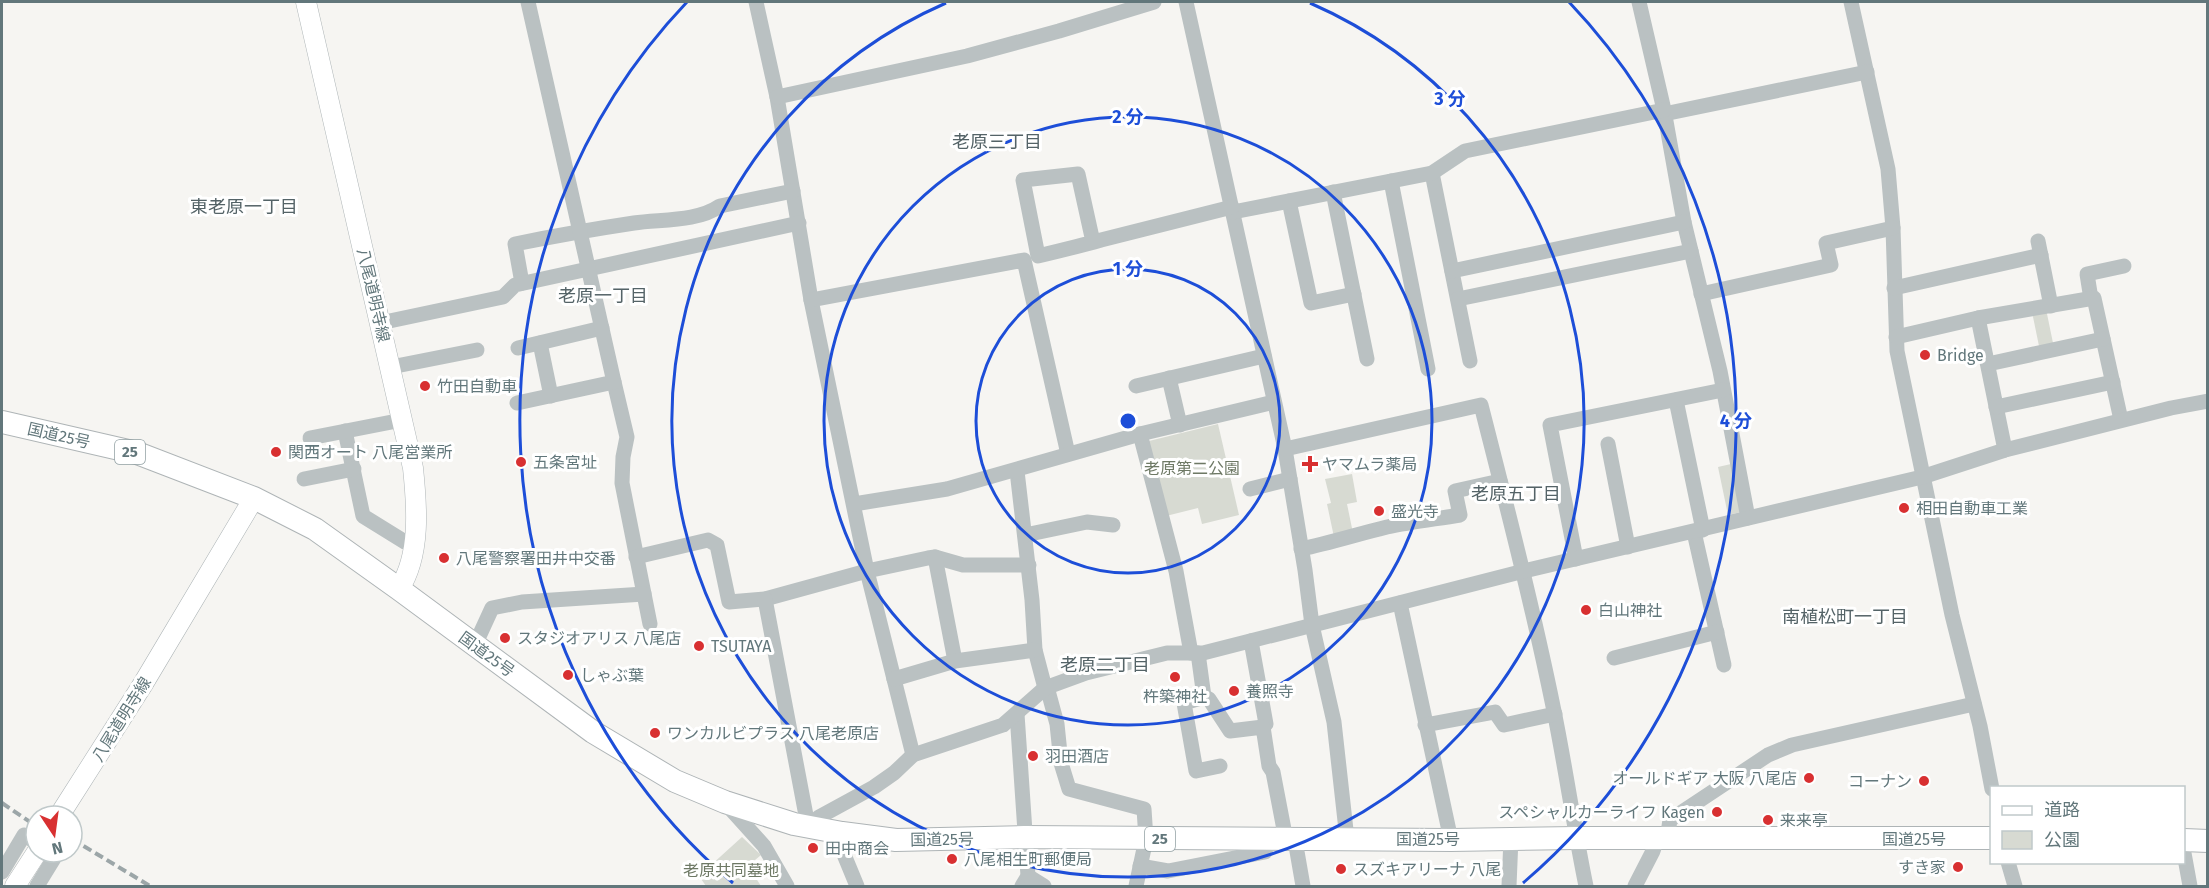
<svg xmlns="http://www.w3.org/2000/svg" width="2209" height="888" viewBox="0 0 2209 888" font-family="'Fira Sans','Noto Sans JP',sans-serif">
  <rect width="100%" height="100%" fill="#f6f5f2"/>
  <g fill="#d7dad2">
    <path d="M2046 309 2053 343 2039 346 2032 312Z"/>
    <path d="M1218 424 1239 515 1202 524 1198 508 1166 516 1149 441Z"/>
    <path d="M1731 464 1741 512 1728 515 1718 467Z"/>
    <path d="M1352 474 1357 502 1347 504 1353 533 1334 537 1327 504 1331 503 1325 479Z"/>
    <path d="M742 837 761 855 748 866 761 886H706L699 876Z"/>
  </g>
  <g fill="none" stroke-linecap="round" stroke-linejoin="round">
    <g stroke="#aeb5b7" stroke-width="21">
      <g id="major">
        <path d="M306 2 413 468C417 506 421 555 399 589"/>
        <path d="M59 816 143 684 254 498"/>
        <path d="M15 886 37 852"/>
      </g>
    </g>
    <g stroke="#aeb4b6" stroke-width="24">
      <g id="highway">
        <path d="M2 422 137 453 254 498 315 529 399 589 593 732 675 781 725 802 794 824 842 833 896 840 1024 837 1451 840 1576 838H1992"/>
        <path d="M2184 840 2208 841"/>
      </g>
    </g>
    <g stroke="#bac1c2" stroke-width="15">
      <path d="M756 2 777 97 811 300 867 571 913 755"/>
      <path d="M1186 2 1285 449 1305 570 1312 625 1334 722 1347 839"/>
      <path d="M1639 2 1664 110 1684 222 1720 371 1748 518"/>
      <path d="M1851 2 1888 169 1893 228 1897 351 1952 615 1980 726 1992 789"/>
      <path d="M777 97 967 56 1059 31 1154 2"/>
      <path d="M1664 114 1867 72"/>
      <path d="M1432 173 1470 361"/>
      <path d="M1391 181 1428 369"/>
      <path d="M1333 192 1367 359"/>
      <path d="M1289 201 1311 303 1354 294"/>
      <path d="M1233 212 1432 173 1465 151 1664 110"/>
      <path d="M2038 241 2051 306"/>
      <path d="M1093 242 1078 174 1023 180 1038 256C1059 251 1080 246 1101 240L1232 207"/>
      <path d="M1452 271 1684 222"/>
      <path d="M522 283 515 244C554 236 594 229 634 223 661 219 697 222 720 206L793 191"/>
      <path d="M1894 288 2041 255"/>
      <path d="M1701 294 1831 265 1826 243 1893 228"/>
      <path d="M1458 299 1691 251"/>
      <path d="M2091 299 2087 274 2124 266"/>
      <path d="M811 300 1024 260 1068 454"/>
      <path d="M1978 318 2005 450"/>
      <path d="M380 323 503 297 515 285 799 223"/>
      <path d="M1896 337 1978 318 2094 298 2121 420"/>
      <path d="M540 343 551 396"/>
      <path d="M518 348 602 328"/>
      <path d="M1988 364 2103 339"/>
      <path d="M391 367 477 350"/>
      <path d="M1169 378 1180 425"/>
      <path d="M614 382 627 437 623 457 622 483 650 624"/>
      <path d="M1136 386 1264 356"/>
      <path d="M1676 400 1703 530"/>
      <path d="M517 403 614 382 528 2"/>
      <path d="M1996 407 2113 382"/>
      <path d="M345 431 363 516 405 542 414 545"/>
      <path d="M1140 434 1176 571 1191 653"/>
      <path d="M310 438 402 420"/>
      <path d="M1608 444 1628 547"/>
      <path d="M1285 449 1481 405C1507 507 1533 608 1554 711 1566 770 1574 828 1586 886"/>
      <path d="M1017 471 1032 600 1035 650 1045 688"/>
      <path d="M304 479 354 469"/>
      <path d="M1250 489 1290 479"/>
      <path d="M854 504 947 489 1140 434 1274 402"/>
      <path d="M1694 532 1724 665"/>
      <path d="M1025 535 1087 522 1113 525"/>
      <path d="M1301 549C1330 543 1358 534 1387 527 1411 522 1436 519 1460 515L1455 491 1500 481"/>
      <path d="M636 557 708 540 717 545 729 602 765 599 867 571 928 558 935 557 963 565H1029"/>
      <path d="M935 557 955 661"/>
      <path d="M1576 559 1550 425 1723 390"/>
      <path d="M765 599 808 826"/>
      <path d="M1400 603 1451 840"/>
      <path d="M1251 641 1266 724 1263 727"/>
      <path d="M475 645 492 608 522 602 644 594"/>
      <path d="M1198 653 1204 697"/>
      <path d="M1614 658 1717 632"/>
      <path d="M894 679 955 661 1035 650"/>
      <path d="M1047 687 1057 724 1061 763 1069 789 1144 809 1146 839 1136 886"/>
      <path d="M1017 714 1028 876 1022 886"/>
      <path d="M1425 725 1495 712 1504 725 1555 714"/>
      <path d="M1220 766 1196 771 1184 703 1204 697 1209 699 1230 731 1263 727 1269 766 1273 772 1286 840"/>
      <path d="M727 805 764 846 787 886"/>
      <path d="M808 826 819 817 874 787 894 773 913 755 1003 725 1045 688 1086 673 1167 653H1203L1524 571 1922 477 2005 450 2171 408 2208 401"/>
      <path d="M842 833 845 857 857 886"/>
      <path d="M1667 839 1670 820 1768 755 1792 745 1974 704"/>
      <path d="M1295 840 1303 886"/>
      <path d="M2184 853 2190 886"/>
      <path d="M2008 862 2015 886"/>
      <path d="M1140 866 1168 871 1265 852 1268 840"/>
      <path d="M2 872 24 835 36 842"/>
      <path d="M1028 876 1044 886"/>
      <path d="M37 886 56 855 52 852"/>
      <path d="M1509 886 1511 838"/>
      <path d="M1635 886 1653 851 1657 839"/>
    </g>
    <use href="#major" stroke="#fff" stroke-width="20"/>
    <use href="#highway" stroke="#fff" stroke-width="22"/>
    <g stroke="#9ca6a8" stroke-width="4" stroke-dasharray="9 4.5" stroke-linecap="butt">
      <path d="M2 803 36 826"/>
      <path d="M72 839 150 886"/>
    </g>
  </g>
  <g fill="none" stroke="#1d4ed8" stroke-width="3">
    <circle cx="1128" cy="421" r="152"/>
    <circle cx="1128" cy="421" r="304"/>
    <path d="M1310 3A456 456 0 1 1 946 3"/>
    <path d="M733 883A608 608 0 0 1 687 2M1569 2A608 608 0 0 1 1523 883"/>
  </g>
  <g fill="#d83031" stroke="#fff" stroke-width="2">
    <circle cx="1925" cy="355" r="6"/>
    <circle cx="425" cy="386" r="6"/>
    <circle cx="276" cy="452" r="6"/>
    <circle cx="521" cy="462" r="6"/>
    <path d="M1307 455h6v6h6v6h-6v6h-6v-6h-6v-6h6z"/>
    <circle cx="1904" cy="508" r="6"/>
    <circle cx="1379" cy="511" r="6"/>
    <circle cx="444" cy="558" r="6"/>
    <circle cx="1586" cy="610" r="6"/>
    <circle cx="505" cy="638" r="6"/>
    <circle cx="699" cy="646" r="6"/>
    <circle cx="568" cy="675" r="6"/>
    <circle cx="1175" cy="677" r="6"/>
    <circle cx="1234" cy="691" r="6"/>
    <circle cx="655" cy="733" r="6"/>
    <circle cx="1033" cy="756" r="6"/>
    <circle cx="1809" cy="778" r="6"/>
    <circle cx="1924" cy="781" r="6"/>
    <circle cx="1717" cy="812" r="6"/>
    <circle cx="1768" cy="820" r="6"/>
    <circle cx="813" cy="848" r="6"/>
    <circle cx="952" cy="859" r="6"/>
    <circle cx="1958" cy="867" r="6"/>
    <circle cx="1341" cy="869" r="6"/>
  </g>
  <g text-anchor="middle" stroke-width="6" stroke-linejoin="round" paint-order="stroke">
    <g fill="#fff" stroke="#91a0a3" stroke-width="1.5">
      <rect x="115" y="440" width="30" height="24" rx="4.5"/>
      <rect x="1145" y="827" width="30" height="24" rx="4.5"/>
    </g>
    <g font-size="15" font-weight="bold" fill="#62777b">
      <text x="130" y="457">25</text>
      <text x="1160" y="844">25</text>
    </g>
    <g font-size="16" fill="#62777b" stroke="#fff">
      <text transform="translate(374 295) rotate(77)" y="6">八尾道明寺線</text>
      <text transform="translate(59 435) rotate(13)" y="6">国道25号</text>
      <text transform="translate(487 654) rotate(36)" y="6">国道25号</text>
      <text transform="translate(121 719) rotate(-58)" y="6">八尾道明寺線</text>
      <text transform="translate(942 839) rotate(-1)" y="6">国道25号</text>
      <text x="1428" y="845">国道25号</text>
      <text x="1914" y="845">国道25号</text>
    </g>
    <g font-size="16" fill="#62777b" stroke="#fff" text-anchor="start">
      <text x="1937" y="361">Bridge</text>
      <text x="437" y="392">竹田自動車</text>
      <text x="288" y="458">関西オート 八尾営業所</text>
      <text x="533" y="468">五条宮址</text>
      <text x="1322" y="470">ヤマムラ薬局</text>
      <text x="1916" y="514">相田自動車工業</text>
      <text x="1391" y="517">盛光寺</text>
      <text x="456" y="564">八尾警察署田井中交番</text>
      <text x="1598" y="616">白山神社</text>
      <text x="517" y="644">スタジオアリス 八尾店</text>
      <text x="711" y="652">TSUTAYA</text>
      <text x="580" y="681">しゃぶ葉</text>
      <text x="1246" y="697">養照寺</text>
      <text x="1175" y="702" text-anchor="middle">杵築神社</text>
      <text x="667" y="739">ワンカルビプラス 八尾老原店</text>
      <text x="1045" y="762">羽田酒店</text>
      <text x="1797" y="784" text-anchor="end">オールドギア 大阪 八尾店</text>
      <text x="1912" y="787" text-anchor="end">コーナン</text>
      <text x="1705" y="818" text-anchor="end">スペシャルカーライフ Kagen</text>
      <text x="1780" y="826">来来亭</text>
      <text x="825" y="854">田中商会</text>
      <text x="964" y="865">八尾相生町郵便局</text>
      <text x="1946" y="873" text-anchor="end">すき家</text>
      <text x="1353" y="875">スズキアリーナ 八尾</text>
    </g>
    <g font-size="16" fill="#6e7965" stroke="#fff">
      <text x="1192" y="474">老原第二公園</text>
      <text x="731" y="876">老原共同墓地</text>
    </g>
    <g font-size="18" fill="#546367" stroke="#fff">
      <text x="997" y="148">老原三丁目</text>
      <text x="244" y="213">東老原一丁目</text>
      <text x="603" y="302">老原一丁目</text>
      <text x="1516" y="500">老原五丁目</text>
      <text x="1845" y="623">南植松町一丁目</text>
      <text x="1105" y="671">老原二丁目</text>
    </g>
  </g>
  <circle cx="1128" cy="421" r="9" fill="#1d4ed8" stroke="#fff" stroke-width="3"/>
  <g font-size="18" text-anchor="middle" font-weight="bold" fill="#1d4ed8" stroke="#fff" stroke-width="6" stroke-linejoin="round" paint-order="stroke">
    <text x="1450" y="105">3 分</text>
    <text x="1128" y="123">2 分</text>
    <text x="1128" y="275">1 分</text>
    <text x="1736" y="427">4 分</text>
  </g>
  <rect width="2209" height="888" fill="none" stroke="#62777b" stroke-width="6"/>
  <rect x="1990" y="786" width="195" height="78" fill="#ffffff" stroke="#c0c9ca" stroke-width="1.5"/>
  <rect x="2002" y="806" width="30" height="9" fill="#ffffff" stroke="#c0c9ca" stroke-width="1.5"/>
  <text x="2044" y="816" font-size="18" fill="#62777b">道路</text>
  <rect x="2002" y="831" width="30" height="18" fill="#d7dad2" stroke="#c0c9ca" stroke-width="1.5"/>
  <text x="2044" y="846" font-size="18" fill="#62777b">公園</text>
  <g transform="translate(54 834) rotate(167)"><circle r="28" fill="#ffffff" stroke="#c0c9ca" stroke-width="1.5"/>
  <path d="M0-4.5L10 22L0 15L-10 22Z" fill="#d83031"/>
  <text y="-9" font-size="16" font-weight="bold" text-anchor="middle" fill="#62777b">N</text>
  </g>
</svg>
